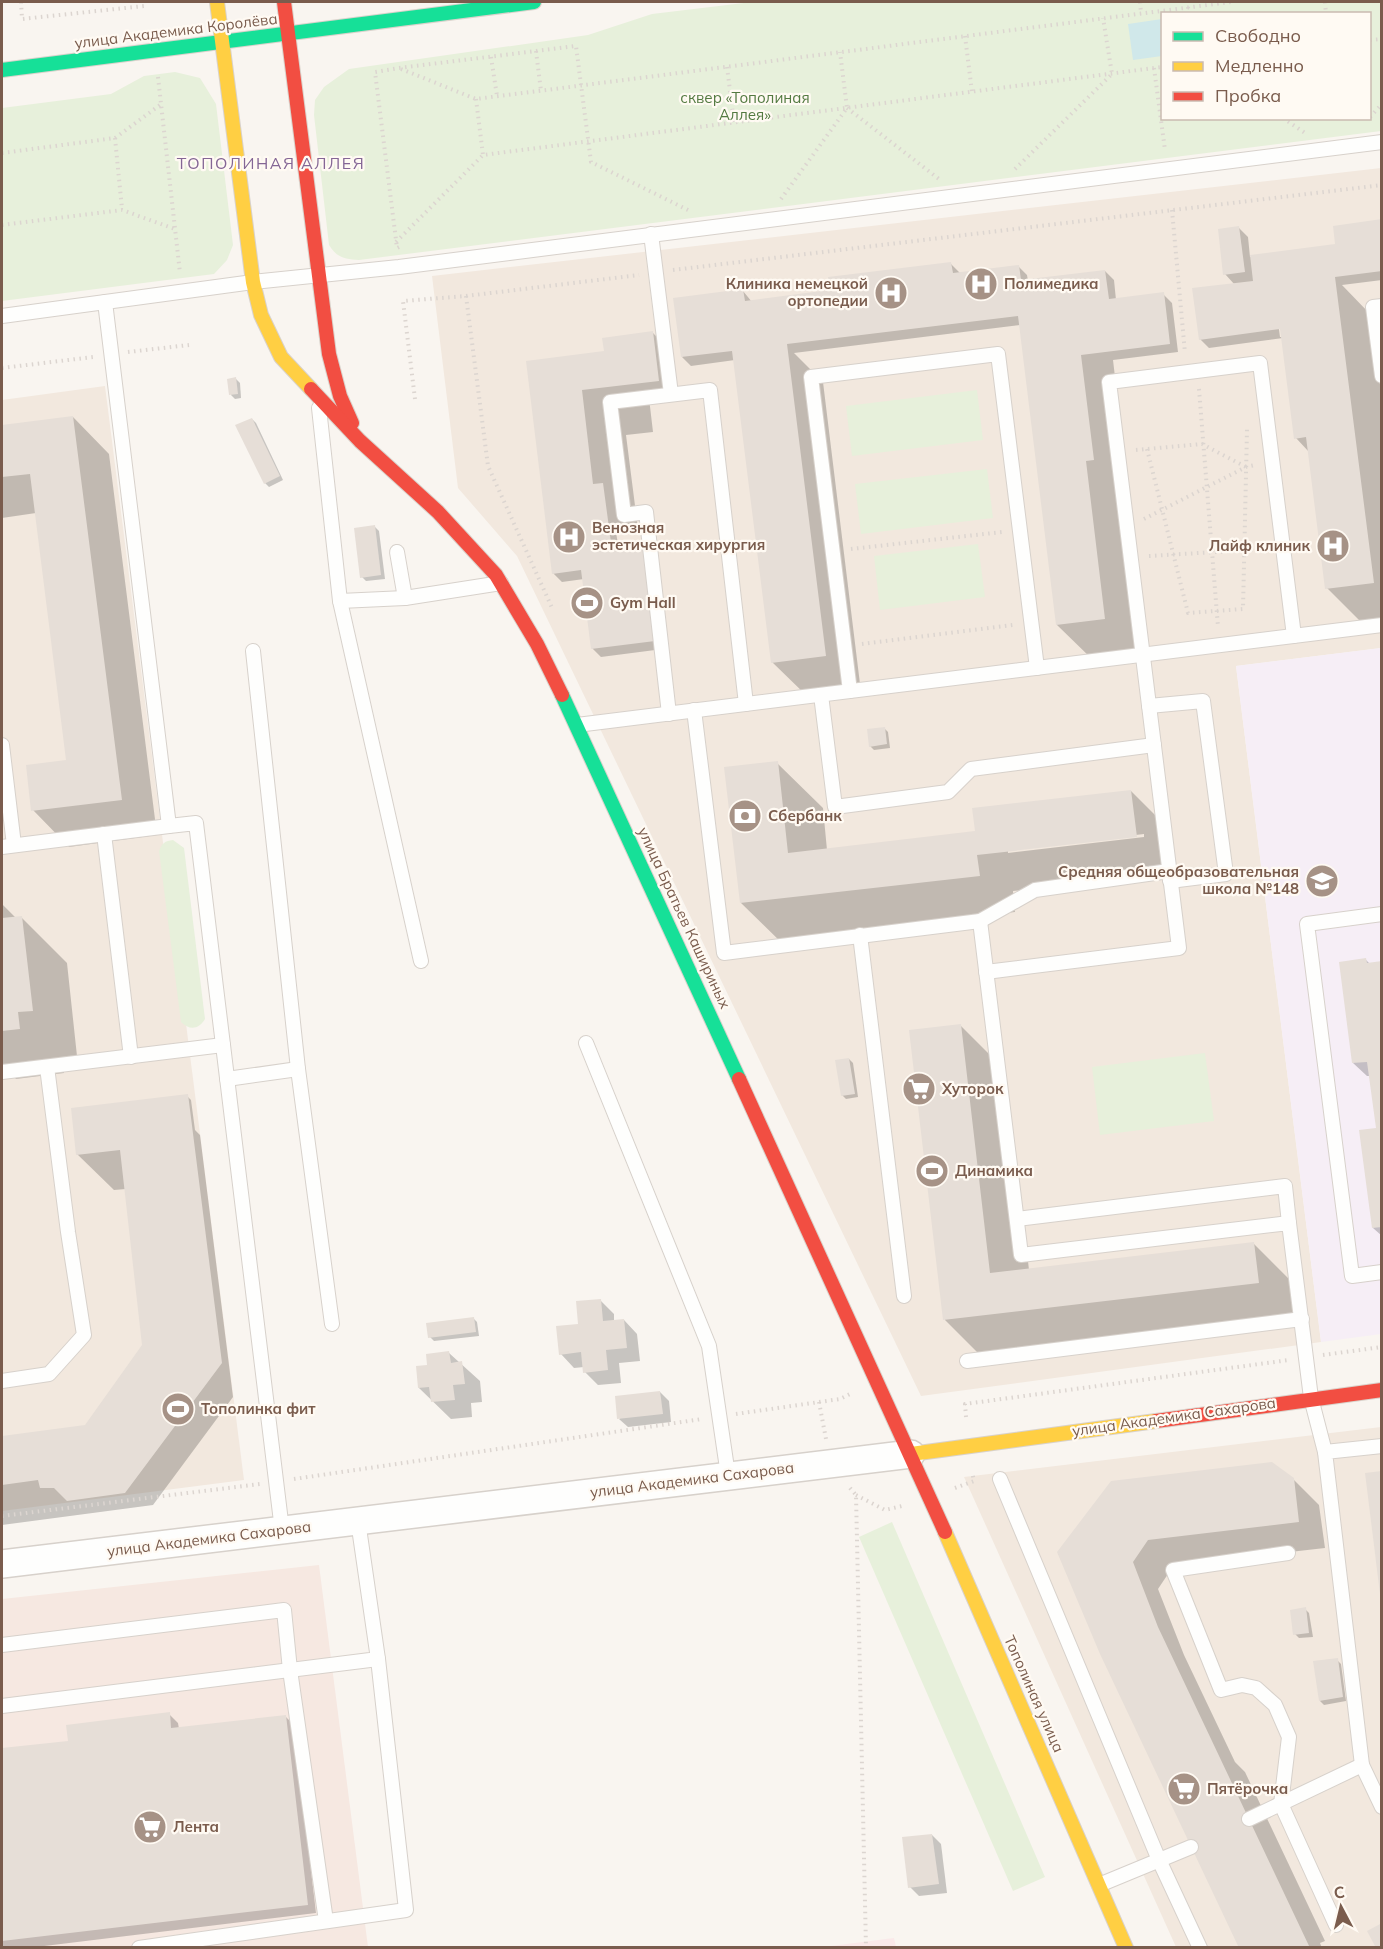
<svg xmlns="http://www.w3.org/2000/svg" width="1383" height="1949" viewBox="0 0 1383 1949" font-family="Mulish,sans-serif">
  <rect width="100%" height="100%" fill="#f9f5f0"/>
  <g fill="#f2e8de">
    <path d="M1381 168V648L1236 666 1321 1342 921 1396 517 556 458 488 432 276Z"/>
    <path d="M105 386 244 1480 2 1511V400Z"/>
    <path d="M1381 1427V1947H1176L964 1477Z"/>
  </g>
  <path fill="#f6e8e1" d="M319 1565 368 1947H2V1599Z"/>
  <path fill="#f6eef6" d="M1381 648V1334L1321 1342 1236 666Z"/>
  <path fill="#fae9e9" d="M894 1938 896 1947H823Z"/>
  <g fill="#e7f0db" fill-rule="evenodd">
    <path d="M752 2H1381V131L359 260C345 259 337 258 329 245L314 115 315 100 324 87 349 69 588 35 652 14ZM1162 14H1370V118H1162Z"/>
    <path d="M175 72 200 78 216 104 233 245 227 260 214 274 2 301V108L111 94 144 76Z"/>
    <path d="M977 390 983 440 852 456 846 406Z"/>
    <path d="M987 469 993 518 861 534 855 484Z"/>
    <path d="M978 544 985 597 880 610 874 556Z"/>
    <path d="M173 840 184 848 205 1019C199 1029 190 1031 181 1022L159 851C162 843 165 841 173 840Z"/>
    <path d="M1205 1053 1214 1121 1100 1135 1092 1067Z"/>
    <path d="M892 1522 1045 1877 1013 1891 859 1537Z"/>
  </g>
  <path fill="#d0e8ea" d="M1162 19V56L1133 60 1128 24Z"/>
  <g fill="#0003" fill-rule="evenodd">
    <path d="M1382 221V280L1342 285 1371 315 1382 400V622L1363 624 1327 588 1309 452 1296 438 1283 338 1209 348 1200 339 1235 285 1225 274 1239 228 1248 237 1250 257 1337 246ZM1272 279 1282 337H1280Z"/>
    <path d="M951 264 960 273 1018 266 1027 275 1028 281 1105 271 1114 280 1116 300 1163 294 1172 303 1178 352 1113 360 1129 496 1141 655 1094 661 1057 625 1020 325 794 353 823 382 861 692 809 698 772 662 735 360 691 366 682 357 743 291 752 302 831 292Z"/>
    <path d="M653 333 662 342 667 389 649 398 653 432 626 435 638 529 616 532 619 551 643 548 652 557 663 649 601 657 592 648 584 579 562 582 553 573 528 362 606 353Z"/>
    <path d="M236 379 240 383 241 398 235 399 231 395Z"/>
    <path d="M73 417 109 454 157 835 69 847 33 810 67 761 36 513 2 518V426Z"/>
    <path d="M252 419 256 423 283 480 269 487 265 483Z"/>
    <path d="M375 527 379 531 385 579 366 581 362 577Z"/>
    <path d="M884 728 888 732 890 748 874 750 870 746Z"/>
    <path d="M777 763 823 808 827 850 976 833 1131 791 1167 827 1172 873 1013 891 1015 912 863 929 787 948 741 903ZM1144 834V837L1008 853V850Z"/>
    <path d="M2 904 16 918H22L67 963 77 1056 63 1057 64 1073 16 1079 2 1064Z"/>
    <path d="M1366 960 1370 964 1382 963V1236L1373 1228 1377 1129 1370 1076H1367L1353 1063Z"/>
    <path d="M960 1025 997 1062 1024 1226 1029 1270 1254 1244 1290 1280 1295 1319 1062 1346 1063 1356 990 1365 945 1320Z"/>
    <path d="M849 1059 853 1063 858 1097 846 1099 842 1095Z"/>
    <path d="M187 1096 191 1100 195 1130 200 1135 233 1397 153 1505 2 1525V1437L86 1426 144 1346 126 1189 114 1190 77 1154Z"/>
    <path d="M600 1300 614 1314V1321L624 1320 637 1334 640 1361 619 1363 621 1383 598 1385 585 1372 584 1367 574 1368 561 1354 580 1325Z"/>
    <path d="M473 1318 477 1322 479 1336 434 1341 430 1337Z"/>
    <path d="M449 1353 480 1381 482 1402 471 1403 472 1417 451 1419 419 1388 429 1366Z"/>
    <path d="M660 1392 669 1401 671 1422 628 1427 619 1419Z"/>
    <path d="M1293 1479 1319 1505 1325 1548 1174 1565 1158 1589 1184 1655 1235 1762 1245 1772 1325 1941 1320 1943 1322 1948H1240L1058 1553Z"/>
    <path d="M1305 1609 1309 1613 1313 1637 1299 1638 1295 1634Z"/>
    <path d="M1337 1660 1341 1664 1346 1701 1324 1705 1320 1701Z"/>
    <path d="M169 1714 178 1723 179 1729 285 1716 294 1725 316 1913 28 1948H2V1750L69 1742Z"/>
    <path d="M932 1835 941 1844 947 1893 919 1896 910 1887Z"/>
  </g>
  <g fill="#e6ded7">
    <path d="M1382 219V271L1335 277 1374 583 1325 589 1306 437 1294 439 1280 329 1199 340 1192 288 1253 281 1250 255 1335 244 1333 226Z"/>
    <path d="M1239 226 1245 272 1223 275 1218 229Z"/>
    <path d="M951 262 953 273 1019 265 1021 280 1105 270 1109 299 1164 292 1170 344 1081 355 1094 460 1086 461 1105 619 1056 625 1018 316 787 344 826 656 771 663 732 351 681 357 673 298 743 289 745 301 829 290 828 277Z"/>
    <path d="M653 331 659 381 582 390 593 484 603 483 612 550 643 546 655 641 591 649 581 570 552 574 526 361 604 351 602 338Z"/>
    <path d="M236 377 238 394 229 395 227 379Z"/>
    <path d="M73 416 122 800 31 811 26 765 66 760 30 474 2 477V425Z"/>
    <path d="M252 418 280 476 264 484 235 425Z"/>
    <path d="M375 525 381 575 360 578 354 528Z"/>
    <path d="M885 727 887 744 869 747 867 729Z"/>
    <path d="M778 761 788 853 975 831 972 808 1131 790 1137 837 977 855 980 876 740 903 724 767Z"/>
    <path d="M22 916 33 1011 18 1012 20 1029 2 1031V918Z"/>
    <path d="M1366 958 1367 963 1382 961V1227L1372 1228 1359 1130 1376 1128 1367 1062 1352 1063 1339 962Z"/>
    <path d="M961 1024 990 1273 1254 1242 1259 1283 943 1320 909 1030Z"/>
    <path d="M849 1058 855 1094 841 1096 835 1060Z"/>
    <path d="M188 1094 222 1363 125 1493 67 1501 54 1488H40L38 1480 2 1485V1436L85 1425 142 1345 120 1150 76 1155 71 1108Z"/>
    <path d="M601 1299 603 1321 624 1319 627 1348 606 1350 608 1370 583 1373 581 1352 559 1355 556 1326 578 1324 576 1301Z"/>
    <path d="M474 1317 476 1332 428 1338 426 1323Z"/>
    <path d="M449 1351 451 1363 462 1361 465 1384 453 1385 455 1400 431 1402 429 1387 418 1388 416 1366 427 1365 426 1354Z"/>
    <path d="M660 1391 663 1414 617 1419 615 1396Z"/>
    <path d="M1272 1462 1294 1478 1299 1522 1148 1540 1133 1562 1158 1627 1310 1948H1239L1100 1654 1057 1552 1111 1481Z"/>
    <path d="M1382 1471V1594H1380L1365 1473Z"/>
    <path d="M1306 1607 1309 1633 1293 1635 1290 1610Z"/>
    <path d="M1338 1658 1343 1697 1319 1701 1313 1661Z"/>
    <path d="M170 1712 171 1728 286 1715 308 1905 2 1941V1748L68 1741 66 1725Z"/>
    <path d="M932 1834 939 1884 908 1888 902 1837Z"/>
    <path d="M1382 1923V1948H1376L1367 1931Z"/>
  </g>
  <g fill="none" stroke-linecap="round" stroke-linejoin="round">
    <g stroke="#d7d1cb" stroke-width="16">
      <g id="lane">
        <path d="M651 234 671 394"/>
        <path d="M105 302 169 826 196 823 282 1530"/>
        <path d="M1382 306 1373 307 1382 376"/>
        <path d="M2 316 253 282 399 267 1382 142"/>
        <path d="M319 408 340 601 421 961"/>
        <path d="M397 552 405 598"/>
        <path d="M340 601 405 598 501 583"/>
        <path d="M253 651 298 1069 332 1324"/>
        <path d="M850 691 811 377 998 354 1037 668"/>
        <path d="M821 695 835 807 948 792 971 769 1154 745"/>
        <path d="M1149 706 1203 701 1226 874 1170 881"/>
        <path d="M694 710 724 953 980 921 1035 890 1169 871"/>
        <path d="M669 714 646 512 624 515 610 402 710 390 746 704"/>
        <path d="M577 725 1382 625"/>
        <path d="M2 745 14 845"/>
        <path d="M104 834 131 1057"/>
        <path d="M2 847 169 826"/>
        <path d="M1382 914 1307 924 1352 1276 1382 1272"/>
        <path d="M980 921 1021 1255 1289 1223 1311 1398 1325 1452"/>
        <path d="M860 935 904 1296"/>
        <path d="M986 972 1179 948 1109 382 1260 363 1294 636"/>
        <path d="M586 1043 709 1346 728 1475"/>
        <path d="M2 1072 223 1045"/>
        <path d="M227 1079 298 1069"/>
        <path d="M1017 1219 1285 1186 1289 1223"/>
        <path d="M967 1361 1302 1319"/>
        <path d="M2 1381 49 1374 84 1335 68 1232 47 1067"/>
        <path d="M1382 1446 1325 1452 1362 1765 1382 1807"/>
        <path d="M1000 1479 1159 1860 1200 1948"/>
        <path d="M1288 1553 1173 1570 1221 1690 1242 1685 1256 1688 1275 1705 1289 1737 1281 1804 1336 1925"/>
        <path d="M2 1645 284 1610 290 1670 326 1921"/>
        <path d="M2 1706 378 1659 358 1521"/>
        <path d="M1249 1819 1362 1765"/>
        <path d="M1099 1885 1191 1847"/>
        <path d="M139 1948 406 1910 378 1659"/>
      </g>
    </g>
    <g stroke="#d7d1cb" stroke-width="30">
      <path id="street" d="M2 1564 911 1454"/>
    </g>
    <g stroke="#d9d2cb" stroke-width="16">
      <g id="fast">
        <path d="M2 70 534 2"/>
        <path d="M562 695 739 1079"/>
      </g>
    </g>
    <g stroke="#d9d2cb" stroke-width="16">
      <g id="slow">
        <path d="M217 2 253 282 261 315 281 357 311 389"/>
        <path d="M911 1454 1156 1421"/>
        <path d="M945 1532 1126 1948"/>
      </g>
    </g>
    <g stroke="#d9d2cb" stroke-width="16">
      <g id="jam">
        <path d="M284 2 329 354 340 396 352 423"/>
        <path d="M311 389 360 441 438 512 496 575 537 644 562 695"/>
        <path d="M739 1079 945 1532"/>
        <path d="M1156 1421 1382 1390"/>
      </g>
    </g>
    <g stroke="#dcd5d0" stroke-width="4" stroke-dasharray="1.5 4.5" stroke-linecap="butt">
      <path d="M21 2 22 19 144 6 143 2"/>
      <path d="M1140 2 1141 13"/>
      <path d="M1325 2 1326 14"/>
      <path d="M1188 7 1189 14"/>
      <path d="M965 36 972 92"/>
      <path d="M1370 40 1382 39"/>
      <path d="M536 51 541 91"/>
      <path d="M491 57 497 96"/>
      <path d="M727 67 734 122"/>
      <path d="M1154 68 1165 150"/>
      <path d="M401 69 476 99 1231 2"/>
      <path d="M158 77 180 273"/>
      <path d="M476 99 483 155"/>
      <path d="M847 108 939 179"/>
      <path d="M1370 117 1382 104"/>
      <path d="M1283 118 1305 133"/>
      <path d="M115 138 122 209"/>
      <path d="M2 153 115 138 160 105"/>
      <path d="M1015 169 1112 74 1103 18"/>
      <path d="M781 199 847 108 840 52"/>
      <path d="M1172 210 1185 353"/>
      <path d="M2 225 122 210 175 229"/>
      <path d="M396 242 483 155 1162 67"/>
      <path d="M399 247 397 248 375 72 399 68 576 46 591 162 688 210"/>
      <path d="M673 270 1382 185"/>
      <path d="M466 296 488 466 553 610"/>
      <path d="M128 352 189 345"/>
      <path d="M2 368 93 357"/>
      <path d="M1199 389 1218 627"/>
      <path d="M415 399 403 301 466 296 639 275"/>
      <path d="M1147 449 1188 613 1243 609 1247 429"/>
      <path d="M1136 450 1202 444 1246 467"/>
      <path d="M1144 519 1246 467 1255 465"/>
      <path d="M851 549 1002 532"/>
      <path d="M1149 556 1265 549"/>
      <path d="M862 644 1013 625"/>
      <path d="M1323 1355 1382 1347"/>
      <path d="M819 1402 826 1439"/>
      <path d="M736 1414 840 1399 852 1393"/>
      <path d="M966 1417 965 1404 1289 1360"/>
      <path d="M294 1479 702 1419"/>
      <path d="M850 1488 856 1495 866 1948"/>
      <path d="M955 1488 974 1481 972 1472"/>
      <path d="M856 1495 885 1510 902 1506"/>
      <path d="M2 1516 260 1484"/>
    </g>
    <use href="#lane" stroke="#fefefd" stroke-width="14"/>
    <use href="#street" stroke="#fefefd" stroke-width="27"/>
    <use href="#fast" stroke="#16e098" stroke-width="14"/>
    <use href="#slow" stroke="#ffcf43" stroke-width="14"/>
    <use href="#jam" stroke="#f24e42" stroke-width="14"/>
  </g>
  <defs>
    <g id="hospital-disc" transform="scale(1.725)"><circle r="9.5" fill="#a69286" stroke="#fffaf3"/><path d="M-5-5h3v3.5h4V-5h3V5h-3V1.5h-4V5h-3Z" fill="#fff"/></g>
    <g id="stadium-disc" transform="scale(1.725)"><circle r="9.5" fill="#a69286" stroke="#fffaf3"/><path d="M0-5a6.5 5 0 1 0 0 10a6.5 5 0 1 0 0-10ZM-3.5-1.8h7v3.6h-7Z" fill="#fff"/></g>
    <g id="bank-disc" transform="scale(1.725)"><circle r="9.5" fill="#a69286" stroke="#fffaf3"/><path d="M-6-4H6V4H-6ZM0-2.3a2.3 2.3 0 1 0 0 4.6a2.3 2.3 0 1 0 0-4.6Z" fill="#fff"/></g>
    <g id="school-disc" transform="scale(1.725)"><circle r="9.5" fill="#a69286" stroke="#fffaf3"/><path d="M0-5L7-2L0 1L-7-2ZM-4 1L0 2.5L4 1V4Q0 6-4 4Z" fill="#fff"/></g>
    <g id="supermarket-disc" transform="scale(1.725)"><circle r="9.5" fill="#a69286" stroke="#fffaf3"/><path d="M-6-5.5h2.5l.6 2H6L4.5 2H-2.5L-4.4-4H-6ZM-1.5 3.2a1.3 1.3 0 1 0 .1 0ZM3 3.2a1.3 1.3 0 1 0 .1 0Z" fill="#fff"/></g>
  </defs>
  <g fill-rule="evenodd">
    <use href="#hospital-disc" x="981" y="284"/>
    <use href="#hospital-disc" x="891" y="293"/>
    <use href="#hospital-disc" x="569" y="537"/>
    <use href="#hospital-disc" x="1333" y="546"/>
    <use href="#stadium-disc" x="587" y="603"/>
    <use href="#bank-disc" x="745" y="816"/>
    <use href="#school-disc" x="1322" y="881"/>
    <use href="#supermarket-disc" x="919" y="1089"/>
    <use href="#stadium-disc" x="932" y="1171"/>
    <use href="#stadium-disc" x="178" y="1409"/>
    <use href="#supermarket-disc" x="1184" y="1789"/>
    <use href="#supermarket-disc" x="150" y="1827"/>
  </g>
  <g text-anchor="middle" stroke-width="4.5" stroke-linejoin="round" paint-order="stroke">
    <g font-size="15" fill="#7a5c4d" stroke="#fffaf3">
      <text transform="translate(176 31) rotate(-7)" y="5">улица Академика Королёва</text>
      <text transform="translate(684 918) rotate(65)" y="5">улица Братьев Кашириных</text>
      <text transform="translate(1174 1417) rotate(-8)" y="5">улица Академика Сахарова</text>
      <text transform="translate(692 1480) rotate(-7)" y="5">улица Академика Сахарова</text>
      <text transform="translate(209 1539) rotate(-7)" y="5">улица Академика Сахарова</text>
      <text transform="translate(1034 1694) rotate(66)" y="5">Тополиная улица</text>
    </g>
    <g font-size="15" fill="#537a41" stroke="#fffaf3">
      <text x="745" y="103">сквер «Тополиная<tspan x="745" dy="17">Аллея»</tspan></text>
    </g>
    <g font-size="15" font-weight="bold" fill="#7a5c4d" stroke="#fffaf3" text-anchor="start">
      <text x="868" y="289" text-anchor="end">Клиника немецкой<tspan x="868" dy="17">ортопедии</tspan></text>
      <text x="1004" y="289">Полимедика</text>
      <text x="592" y="533">Венозная<tspan x="592" dy="17">эстетическая хирургия</tspan></text>
      <text x="1310" y="551" text-anchor="end">Лайф клиник</text>
      <text x="610" y="608">Gym Hall</text>
      <text x="768" y="821">Сбербанк</text>
      <text x="1299" y="877" text-anchor="end">Средняя общеобразовательная<tspan x="1299" dy="17">школа №148</tspan></text>
      <text x="942" y="1094">Хуторок</text>
      <text x="955" y="1176">Динамика</text>
      <text x="201" y="1414">Тополинка фит</text>
      <text x="1207" y="1794">Пятёрочка</text>
      <text x="173" y="1832">Лента</text>
    </g>
    <g font-size="16" letter-spacing="1.5" fill="#846695" stroke="#fffaf3">
      <text x="271" y="169">ТОПОЛИНАЯ АЛЛЕЯ</text>
    </g>
  </g>
  <rect width="1383" height="1949" fill="none" stroke="#7a5c4d" stroke-width="6"/>
  <rect x="1161" y="12" width="210" height="108" fill="#fffaf3" stroke="#cabbb1" stroke-width="1.5"/>
  <rect x="1173" y="32" width="30" height="9" fill="#16e098" stroke="#cabbb1" stroke-width="1.5"/>
  <text x="1215" y="42" font-size="18" fill="#7a5c4d">Свободно</text>
  <rect x="1173" y="62" width="30" height="9" fill="#ffcf43" stroke="#cabbb1" stroke-width="1.5"/>
  <text x="1215" y="72" font-size="18" fill="#7a5c4d">Медленно</text>
  <rect x="1173" y="92" width="30" height="9" fill="#f24e42" stroke="#cabbb1" stroke-width="1.5"/>
  <text x="1215" y="102" font-size="18" fill="#7a5c4d">Пробка</text>
  <g transform="translate(1341 1907) rotate(353)" stroke="#fffaf3" stroke-width="4.5" paint-order="stroke">
  <path d="M0-4.5L10 22L0 15L-10 22Z" fill="#7a5c4d"/>
  <text y="-9" font-size="16" font-weight="bold" text-anchor="middle" fill="#7a5c4d">С</text>
  </g>
</svg>
